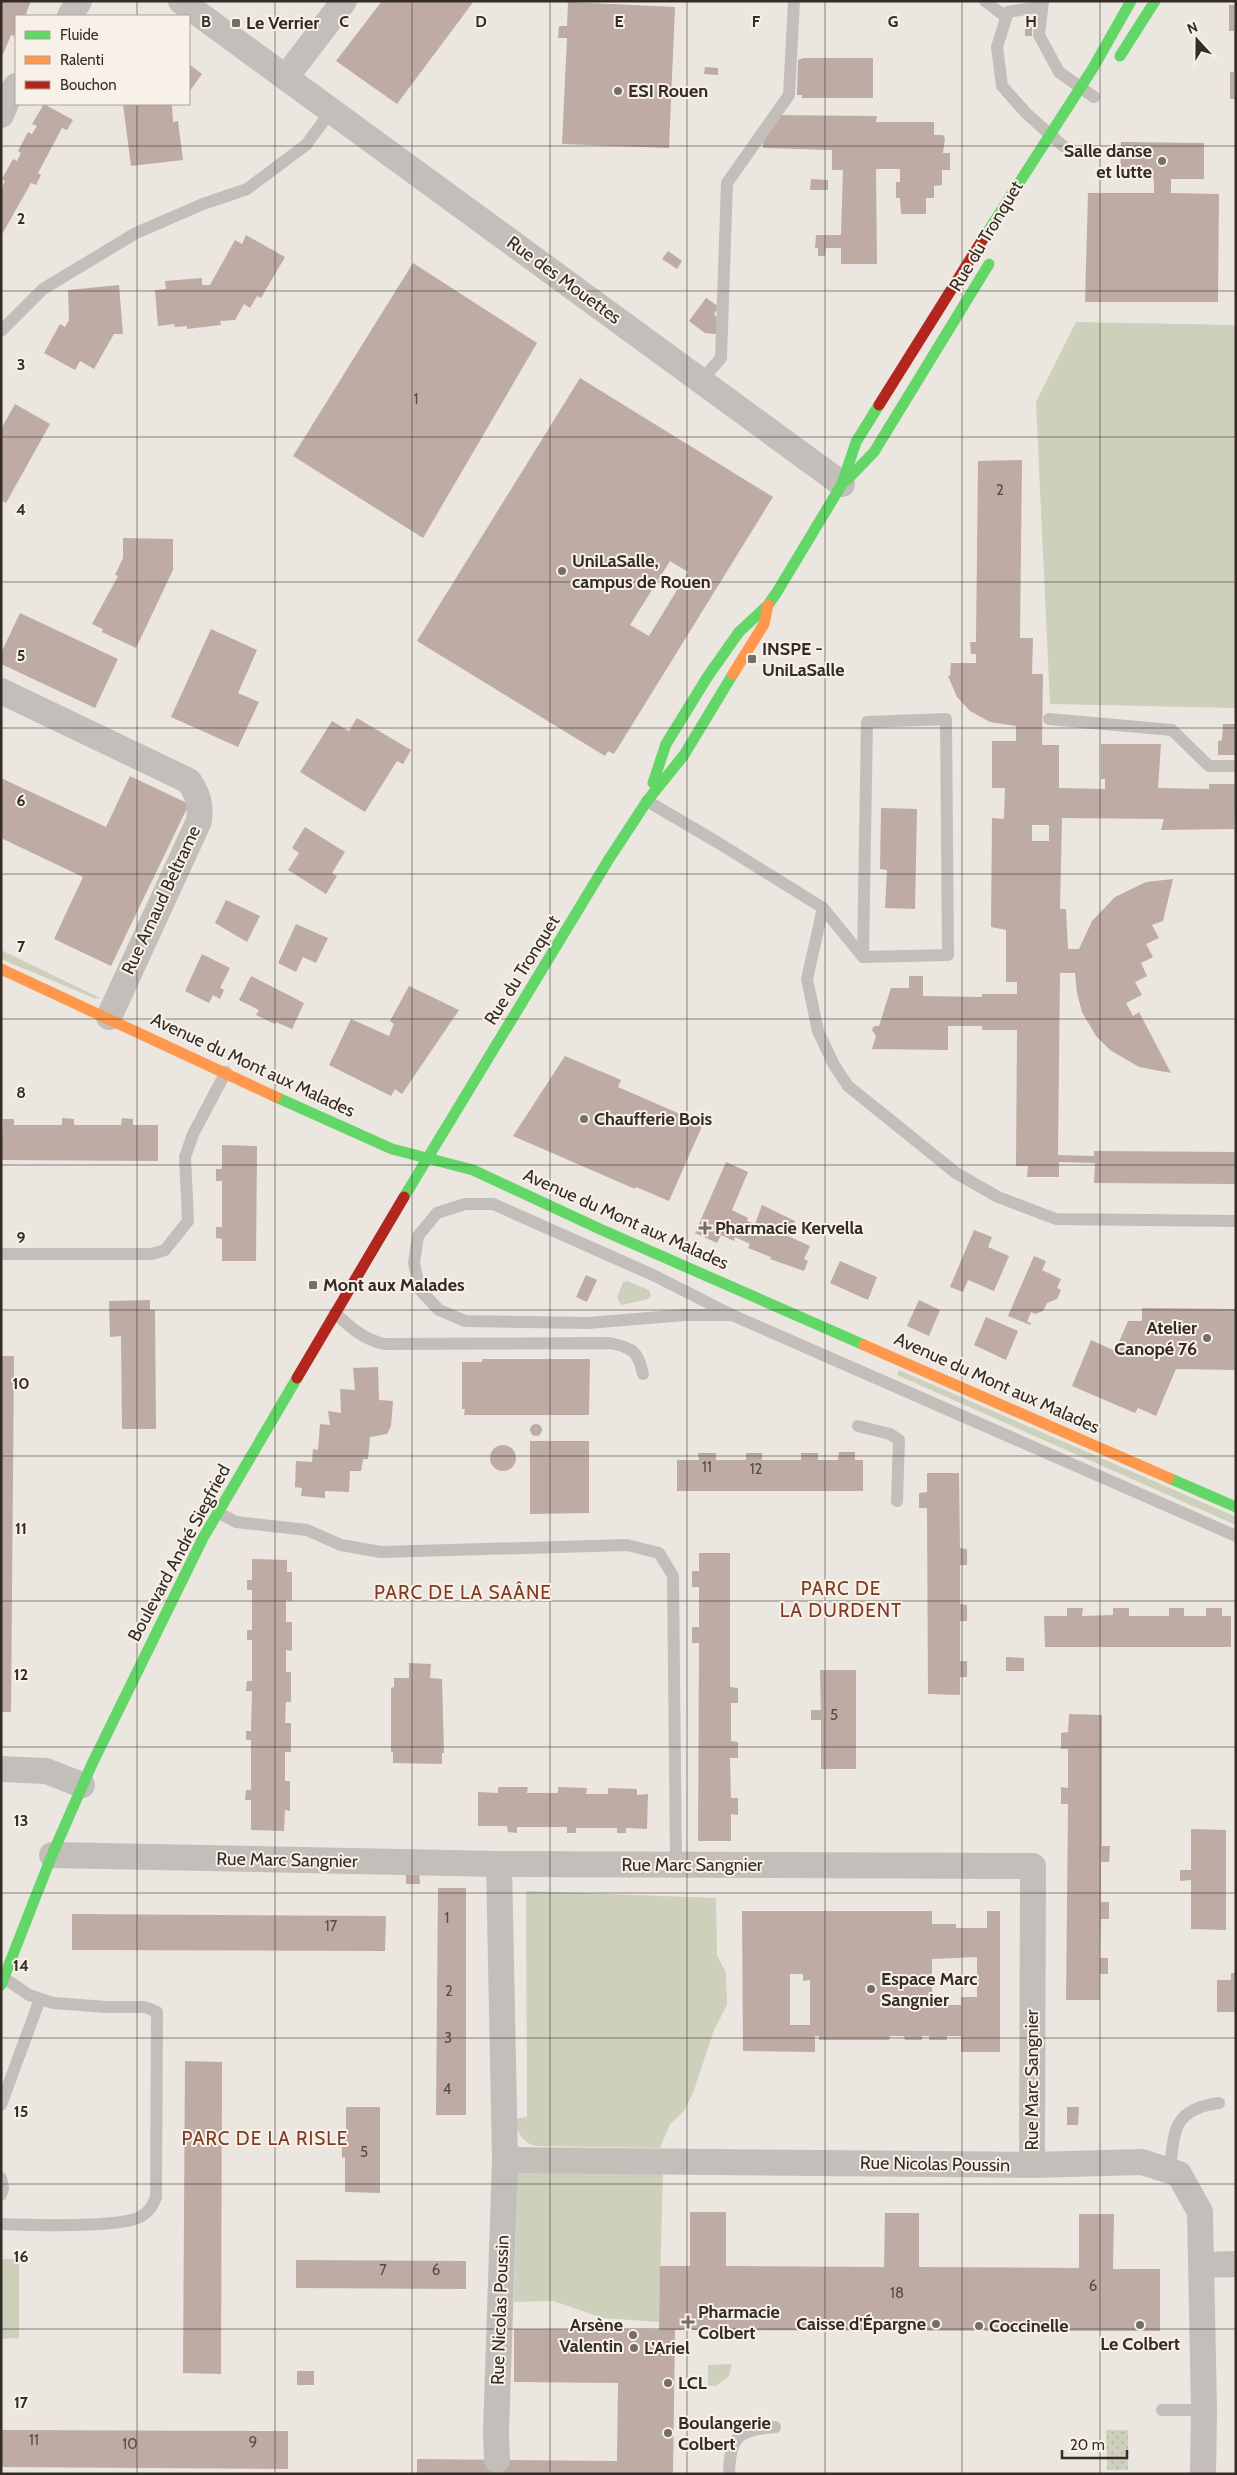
<svg xmlns="http://www.w3.org/2000/svg" width="1237" height="2475" viewBox="0 0 1237 2475" font-family="Cabin,sans-serif">
  <defs>
    <pattern id="park-dots" width="8" height="8" patternUnits="userSpaceOnUse" patternTransform="scale(1.25)"><rect width="8" height="8" fill="#cdd0bb"/><path d="M2 2h.1M6 6h.1" fill="none" stroke="#b1b3a1" stroke-width="1.8" stroke-linecap="round"/></pattern>
  </defs>
  <rect width="100%" height="100%" fill="#ece6e0"/>
  <g fill="#cdd0bb">
    <path d="M1076 322 1236 325V708L1050 704 1036 402Z"/>
    <path d="M1 950 102 999 94 998 1 959Z"/>
    <path d="M627 1281 649 1290 651 1296 648 1299 621 1305 617 1298 623 1282Z"/>
    <path d="M899 1370 1236 1517V1525L897 1375Z"/>
    <path d="M526 1891 716 1898 717 1955 726 1973 727 2005 714 2030 693 2093 684 2111 670 2124 660 2148 535 2146C522 2142 517 2132 515 2119L527 2117Z"/>
    <path d="M517 2173H663L659 2322 603 2318 553 2301 514 2302Z"/>
    <path d="M1 2259H19V2338L1 2339Z"/>
    <path d="M732 2364 729 2376 716 2386H708V2365Z"/>
  </g>
  <path fill="url(#park-dots)" d="M1106 2430H1128V2470H1107Z"/>
  <g fill="#beaba3" fill-rule="evenodd">
    <path d="M1 1H31L25 16H16V31L14 36 11 35 1 59Z"/>
    <path d="M382 1H474L397 104 336 61Z"/>
    <path d="M568 2 675 7 669 148 562 144 567 38H558L559 26H567Z"/>
    <path d="M1229 5H1236V99H1230V72H1234V31H1229Z"/>
    <path d="M1032 27V36H1025V28Z"/>
    <path d="M803 58H873V98H802V95H797L798 60Z"/>
    <path d="M189 64 202 74 189 92Z"/>
    <path d="M705 67 718 68V75L704 74Z"/>
    <path d="M44 104 73 120 67 130 62 128 38 173 41 175 36 185 31 183 1 236V189L5 181 2 179 13 159 17 161 21 153 18 151 28 132 32 134 37 126 32 124Z"/>
    <path d="M123 104H172L173 122 178 121 183 160 131 166Z"/>
    <path d="M772 115 877 116 876 122H934V135H943L945 138 943 153H950V170H942V185L934 186V198H926V214H901L900 198H896V182H900V169H876L877 264H841V248H826L825 256H818V248H815L816 235H841L843 170H832V150L763 148V127Z"/>
    <path d="M1121 142 1204 143V179H1171V193L1219 194 1218 302H1085L1088 193H1154V179H1120Z"/>
    <path d="M811 179 828 180V190H810Z"/>
    <path d="M246 235 285 257 261 298 257 296 250 308 244 304 235 320 220 321 221 325 187 329V326L175 327 174 324 158 326 155 290 166 289 165 281 202 278V285H210L235 240 242 244Z"/>
    <path d="M668 251 682 261 677 269 662 259Z"/>
    <path d="M413 263 537 343 423 538 293 456Z"/>
    <path d="M119 285 123 334H114L94 369 80 361 75 370 44 353 60 324 65 327 69 320 68 290Z"/>
    <path d="M706 298 719 307 714 314 717 318 716 334 705 333 689 321Z"/>
    <path d="M580 378 773 497 614 754 608 751 605 756 417 641ZM670 561 688 572 649 636 630 625Z"/>
    <path d="M15 404 50 424 6 503 1 500V429Z"/>
    <path d="M1022 460 1020 638H1033L1032 674H1043L1042 745H1059V788L1105 789V779H1101V744H1161L1158 788 1209 789V784H1236L1234 829 1161 830 1164 819 1062 818 1060 909H1066L1068 949H1079L1092 921 1115 897 1146 882 1173 879 1163 921 1152 925 1159 938 1146 944 1153 957 1141 963 1147 976 1135 982 1142 995 1126 1003 1133 1016 1139 1012 1171 1073 1139 1067 1110 1050 1096 1036 1082 1012 1077 993 1075 973H1060L1058 1155 1094 1156V1151L1236 1152V1184L1094 1183 1095 1163 1059 1162V1177H1027L1028 1166H1016L1017 1030H982V1026H948V1050L872 1049 876 1036 872 1030 874 1026H879L891 988H909V976H923V996L982 997V994H1017V982H1006V930L991 927 992 818 1004 819 1005 788H992V741H1016V726L990 722 970 711 957 697 948 676H950L951 663H976V654H971L970 642H976L978 461ZM1032 825H1049V841H1032Z"/>
    <path d="M123 538 173 539V570L136 648 102 632 103 629 92 624 118 576 115 575 123 558Z"/>
    <path d="M20 613 118 659 95 708 1 664V653Z"/>
    <path d="M211 629 257 650 238 693 259 702 238 747 171 717Z"/>
    <path d="M357 718 411 750 403 764 397 761 365 812 300 772 332 721 349 731Z"/>
    <path d="M1223 724H1236V755H1218V741L1222 740Z"/>
    <path d="M130 776 189 804 111 966 54 939 83 877 1 838V778L106 827Z"/>
    <path d="M881 808 917 809 915 909 885 908 887 870 880 869Z"/>
    <path d="M305 827 345 852 332 873 337 876 326 894 288 870 299 853 292 848Z"/>
    <path d="M226 900 260 916 247 942 215 923Z"/>
    <path d="M296 924 328 938 316 963 303 957 296 972 278 963Z"/>
    <path d="M202 954 230 968 220 988 224 990 220 999 213 995 209 1003 185 991Z"/>
    <path d="M251 976 304 1003 292 1029 276 1022 275 1024 256 1015 259 1010 239 1000Z"/>
    <path d="M409 986 459 1010 402 1094 395 1089 391 1096 329 1065 351 1019 389 1036 394 1024 390 1021Z"/>
    <path d="M565 1056 621 1080 618 1087 703 1124 669 1201 636 1187 635 1189 513 1136Z"/>
    <path d="M62 1118 74 1119V1125H121L122 1118 133 1119V1125H158V1161L1 1160 3 1119H14V1125H62Z"/>
    <path d="M222 1145 257 1146 256 1261H222V1239L216 1238V1227H222V1181H216V1169H222Z"/>
    <path d="M726 1162 748 1172 732 1210 748 1218 747 1221 755 1224 762 1205 795 1221 788 1236 810 1246 804 1259 808 1261 804 1271 770 1259 771 1257 748 1248 750 1244 735 1237 734 1241 721 1235 717 1243 695 1233Z"/>
    <path d="M974 1230 992 1237 988 1247 1009 1256 994 1291 968 1280 963 1292 950 1287Z"/>
    <path d="M1034 1256 1046 1261 1042 1270 1061 1279 1057 1288 1061 1290 1057 1299 1047 1303 1043 1311 1035 1314 1031 1312 1027 1322 1031 1323 1030 1325 1008 1316Z"/>
    <path d="M840 1261 877 1277 868 1300 830 1283Z"/>
    <path d="M586 1275 597 1280 587 1302 576 1297Z"/>
    <path d="M150 1300V1310H155L156 1429H122L121 1336 110 1337 109 1301Z"/>
    <path d="M919 1300 940 1310 929 1336 907 1326Z"/>
    <path d="M1142 1308 1236 1309V1370L1176 1369 1156 1416 1138 1408 1135 1413 1072 1386 1091 1340 1115 1351 1128 1321H1142Z"/>
    <path d="M986 1317 1018 1331 1006 1360 974 1345Z"/>
    <path d="M1 1356H14L11 1712H1Z"/>
    <path d="M482 1359H590L589 1415H464L465 1409H462V1362H482Z"/>
    <path d="M378 1367 379 1400 393 1401 391 1426 387 1434 370 1437 368 1459H363L361 1471H350L349 1492 325 1491V1498L301 1496 302 1488 295 1487 296 1461 312 1462 313 1449 318 1450 320 1424 330 1425 328 1411 341 1413 340 1389 355 1390 353 1368Z"/>
    <circle cx="536" cy="1430" r="6"/>
    <path d="M530 1441H589V1513L530 1514Z"/>
    <circle cx="503" cy="1458" r="13"/>
    <path d="M839 1452H855V1460H863V1491H677V1460H699L698 1453H716V1460H746V1453H762V1460H801V1453H818V1460H838Z"/>
    <path d="M927 1473H959L960 1548 967 1549V1565H960V1604L967 1605V1621H960V1661H967V1677H960V1695L928 1694 927 1508H919V1493L927 1492Z"/>
    <path d="M699 1553H730V1687L738 1688V1703H731V1741L738 1742V1758H730L731 1798H738V1815L731 1814V1841H698L699 1643H692V1627H699V1587H692V1571H699Z"/>
    <path d="M252 1559 287 1560V1572H292V1601L286 1600V1622H292V1651L286 1650V1672H291V1702H286L285 1723H291V1752H285V1781H290V1811L285 1810 284 1831 251 1830V1800H245L246 1790H251V1740H246V1731H251L252 1691H246L247 1681H252V1640H247V1630H252V1590H247V1580H252Z"/>
    <path d="M1067 1608H1083L1082 1616 1113 1615V1608H1129V1616H1169V1608H1184V1616H1206V1608H1222V1616H1231V1647H1045L1044 1616H1067Z"/>
    <path d="M1006 1657 1024 1658V1671H1006Z"/>
    <path d="M409 1663 431 1664 430 1678 442 1679 444 1753H442V1764L393 1763V1752H391V1688L394 1687V1678H409Z"/>
    <path d="M820 1670H856V1769H821V1720H811V1710H821Z"/>
    <path d="M1069 1714 1102 1715V1846H1110L1109 1862H1101V1902H1109V1919H1101L1100 1958H1108V1974H1100V2000H1066L1068 1804H1061V1787L1068 1788V1749H1061V1733L1068 1732Z"/>
    <path d="M498 1787H528L527 1793H558V1787L587 1788 586 1794H608V1788L637 1789V1795L648 1794 647 1829 626 1828V1833H617V1828H576V1833H567V1827H517V1833L508 1832 507 1826H478V1792L498 1793Z"/>
    <path d="M1191 1829 1226 1830V1930L1191 1929V1880L1180 1881V1870H1191Z"/>
    <path d="M406 1870H419L420 1884H406Z"/>
    <path d="M438 1888H466V2115H436Z"/>
    <path d="M742 1911H932V1924H956V1928H987V1911H1000V2052H961V2036H947V2040H929V2036H922V2040H905L904 2036H890L889 2040H819V2036H815V2052L743 2051ZM977 1957V1997H961V2005H932V1959ZM790 1974H803V1981L810 1980V2025H790Z"/>
    <path d="M72 1914 386 1916 385 1951 72 1950Z"/>
    <path d="M1231 1973H1236V2012H1217V1980H1231Z"/>
    <path d="M185 2061 222 2062 221 2374 183 2373Z"/>
    <path d="M346 2107H380V2193L345 2192V2157L342 2158V2129H346Z"/>
    <path d="M1067 2107H1079L1078 2125H1067Z"/>
    <path d="M690 2212H726V2266L884 2267 885 2213H919V2267L1079 2268V2214H1114L1113 2269H1160V2331L675 2330 673 2474H417V2459L617 2461 618 2383 514 2382V2329L659 2330 660 2266H690Z"/>
    <path d="M296 2260 466 2261V2289L296 2288Z"/>
    <rect x="297" y="2371" width="17" height="14"/>
    <path d="M1 2430 288 2431V2469L1 2467Z"/>
  </g>
  <g fill="none" stroke-linecap="round" stroke-linejoin="round">
    <g stroke="#c4beba" stroke-width="12">
      <path d="M985 1 1006 17"/>
      <path d="M1043 1 1039 35 1059 72 1094 97"/>
      <path d="M1042 6 1008 12 997 47 1002 86 1027 114 1063 146"/>
      <path d="M1 331 43 289 136 233 203 204 247 189 306 145 331 111"/>
      <path d="M701 381 721 358 727 183 789 95 794 1"/>
      <path d="M946 719 948 955 863 957 867 722Z"/>
      <path d="M1049 719 1172 730 1209 766H1236"/>
      <path d="M647 801 717 842 823 908 863 957"/>
      <path d="M823 908 807 979 818 1031 834 1065 848 1086 956 1173 998 1197 1056 1219 1236 1221"/>
      <path d="M1 1254H152L165 1250 188 1221 185 1157 193 1134 226 1072"/>
      <path d="M335 1313C351 1328 363 1339 384 1344L610 1343C633 1348 638 1351 643 1374"/>
      <path d="M732 1315H685L588 1323 465 1321 439 1310 420 1290 414 1263 418 1236 437 1213 465 1204H493L653 1275 732 1315 1236 1536"/>
      <path d="M858 1426 890 1434 899 1440 897 1501"/>
      <path d="M219 1513 236 1522 307 1530 341 1545 381 1552 627 1545 659 1553 673 1576 676 1865"/>
      <path d="M1 2105 40 1999"/>
      <path d="M1170 2171C1174 2132 1172 2109 1219 2103"/>
      <path d="M1 2178 3 2188 1 2195"/>
      <path d="M1 2224C27 2225 119 2228 140 2217 149 2212 152 2207 156 2197L157 2012 145 2007H107L53 2003 29 1995 4 1978"/>
      <path d="M1162 2410H1204"/>
      <path d="M729 2474C730 2436 738 2430 775 2427"/>
    </g>
    <g stroke="#c4beba" stroke-width="26">
      <path d="M181 1 842 484"/>
      <path d="M70 16 79 1"/>
      <path d="M286 77 344 1"/>
      <path d="M1 115 8 98 16 86"/>
      <path d="M1 691 189 781C198 795 201 804 199 821L109 1017"/>
      <path d="M1 1769 46 1771 82 1785"/>
      <path d="M52 1855 499 1864 1033 1866 1032 2165"/>
      <path d="M505 2160 1032 2165 1142 2162 1179 2174 1200 2212 1204 2410 1203 2474"/>
      <path d="M1202 2265 1236 2264"/>
      <path d="M497 2460 496 2432 505 2160 499 1864"/>
    </g>
    <g stroke="#63d668" stroke-width="11">
      <path d="M1120 56 1155 1"/>
      <path d="M983 239 1093 68 1131 1"/>
      <path d="M847 480 874 452 989 264"/>
      <path d="M653 783 666 744 708 676 739 632 768 605 777 592 842 484 856 442 879 405"/>
      <path d="M276 1097 392 1149 473 1170 602 1230 864 1345"/>
      <path d="M404 1197 609 859 647 801 684 755 733 674"/>
      <path d="M1169 1478 1236 1507"/>
      <path d="M1 1985 52 1855 92 1764 203 1538 297 1378"/>
    </g>
    <g stroke="#ff974d" stroke-width="11">
      <path d="M733 674 764 624 768 605"/>
      <path d="M1 969 276 1097"/>
      <path d="M864 1345 1169 1478"/>
    </g>
    <g stroke="#b3261e" stroke-width="11">
      <path d="M879 405 983 239"/>
      <path d="M297 1378 404 1197"/>
    </g>
  </g>
  <path fill="none" stroke="#352c28" stroke-width="1" stroke-opacity="0.55" d="M137 1V16M275 1V2474M412 1V2474M550 1V2474M687 1V2474M825 1V2474M962 1V2474M1100 1V2474M137 104V2474M1 146H1236M1 291H1236M1 437H1236M1 582H1236M1 728H1236M1 874H1236M1 1019H1236M1 1165H1236M1 1310H1236M1 1456H1236M1 1601H1236M1 1747H1236M1 1893H1236M1 2038H1236M1 2184H1236M1 2329H1236"/>
  <g fill="#756d68" stroke="#f8f1e8" stroke-width="2">
    <rect x="231" y="18" width="10" height="10" rx="2.5"/>
    <circle cx="618" cy="91" r="5"/>
    <circle cx="1162" cy="161" r="5"/>
    <circle cx="562" cy="571" r="5"/>
    <rect x="747" y="654" width="10" height="10" rx="2.5"/>
    <circle cx="584" cy="1119" r="5"/>
    <path d="M702.5 1220.5h5v5h5v5h-5v5h-5v-5h-5v-5h5z"/>
    <rect x="308" y="1280" width="10" height="10" rx="2.5"/>
    <circle cx="1207" cy="1338" r="5"/>
    <circle cx="871" cy="1989" r="5"/>
    <path d="M685.5 2314.5h5v5h5v5h-5v5h-5v-5h-5v-5h5z"/>
    <circle cx="936" cy="2324" r="5"/>
    <circle cx="1140" cy="2325" r="5"/>
    <circle cx="979" cy="2326" r="5"/>
    <circle cx="633" cy="2335" r="5"/>
    <circle cx="634" cy="2348" r="5"/>
    <circle cx="668" cy="2383" r="5"/>
    <circle cx="668" cy="2433" r="5"/>
  </g>
  <g text-anchor="middle" stroke-width="4" stroke-linejoin="round" paint-order="stroke">
    <g font-size="15" fill="#574c47">
      <text x="416" y="404">1</text>
      <text x="1000" y="495">2</text>
      <text x="707" y="1472">11</text>
      <text x="756" y="1474">12</text>
      <text x="834" y="1720">5</text>
      <text x="447" y="1923">1</text>
      <text x="331" y="1931">17</text>
      <text x="449" y="1996">2</text>
      <text x="448" y="2043">3</text>
      <text x="447" y="2094">4</text>
      <text x="364" y="2157">5</text>
      <text x="383" y="2275">7</text>
      <text x="436" y="2275">6</text>
      <text x="1093" y="2291">6</text>
      <text x="897" y="2298">18</text>
      <text x="34" y="2445">11</text>
      <text x="253" y="2447">9</text>
      <text x="130" y="2449">10</text>
    </g>
    <g font-size="18" font-weight="bold" fill="#352c28" stroke="#f8f1e8" text-anchor="start">
      <text x="246" y="29">Le Verrier</text>
      <text x="628" y="97">ESI Rouen</text>
      <text x="1152" y="157" text-anchor="end">Salle danse<tspan x="1152" dy="21">et lutte</tspan></text>
      <text x="572" y="567">UniLaSalle,<tspan x="572" dy="21">campus de Rouen</tspan></text>
      <text x="762" y="655">INSPE -<tspan x="762" dy="21">UniLaSalle</tspan></text>
      <text x="594" y="1125">Chaufferie Bois</text>
      <text x="715" y="1234">Pharmacie Kervella</text>
      <text x="323" y="1291">Mont aux Malades</text>
      <text x="1197" y="1334" text-anchor="end">Atelier<tspan x="1197" dy="21">Canopé 76</tspan></text>
      <text x="881" y="1985">Espace Marc<tspan x="881" dy="21">Sangnier</tspan></text>
      <text x="698" y="2318">Pharmacie<tspan x="698" dy="21">Colbert</tspan></text>
      <text x="926" y="2330" text-anchor="end">Caisse d'Épargne</text>
      <text x="623" y="2331" text-anchor="end">Arsène<tspan x="623" dy="21">Valentin</tspan></text>
      <text x="989" y="2332">Coccinelle</text>
      <text x="1140" y="2350" text-anchor="middle">Le Colbert</text>
      <text x="644" y="2354">L'Ariel</text>
      <text x="678" y="2389">LCL</text>
      <text x="678" y="2429">Boulangerie<tspan x="678" dy="21">Colbert</tspan></text>
    </g>
    <g font-size="18" fill="#352c28" stroke="#f8f1e8">
      <text transform="translate(986 236) rotate(-59)" y="6">Rue du Tronquet</text>
      <text transform="translate(564 280) rotate(36)" y="6">Rue des Mouettes</text>
      <text transform="translate(161 900) rotate(-65)" y="6">Rue Arnaud Beltrame</text>
      <text transform="translate(522 970) rotate(-58)" y="6">Rue du Tronquet</text>
      <text transform="translate(253 1065) rotate(25)" y="6">Avenue du Mont aux Malades</text>
      <text transform="translate(626 1219) rotate(24)" y="6">Avenue du Mont aux Malades</text>
      <text transform="translate(997 1383) rotate(24)" y="6">Avenue du Mont aux Malades</text>
      <text transform="translate(179 1553) rotate(-62)" y="6">Boulevard André Siegfried</text>
      <text transform="translate(287 1860) rotate(1)" y="6">Rue Marc Sangnier</text>
      <text x="692" y="1871">Rue Marc Sangnier</text>
      <text transform="translate(1032 2080) rotate(-90)" y="6">Rue Marc Sangnier</text>
      <text transform="translate(935 2164) rotate(1)" y="6">Rue Nicolas Poussin</text>
      <text transform="translate(500 2310) rotate(-88)" y="6">Rue Nicolas Poussin</text>
    </g>
    <g font-size="19" letter-spacing="1" fill="#7e3b27" stroke="#f8f1e8">
      <text x="841" y="1595">PARC DE<tspan x="841" dy="22">LA DURDENT</tspan></text>
      <text x="463" y="1599">PARC DE LA SAÂNE</text>
      <text x="265" y="2145">PARC DE LA RISLE</text>
    </g>
  </g>
  <g font-size="16" text-anchor="middle" font-weight="bold" fill="#352c28" stroke="#f8f1e8" stroke-width="4" stroke-linejoin="round" paint-order="stroke">
    <text x="206" y="27">B</text>
    <text x="344" y="27">C</text>
    <text x="481" y="27">D</text>
    <text x="619" y="27">E</text>
    <text x="756" y="27">F</text>
    <text x="893" y="27">G</text>
    <text x="1031" y="27">H</text>
    <text x="21" y="224">2</text>
    <text x="21" y="370">3</text>
    <text x="21" y="515">4</text>
    <text x="21" y="661">5</text>
    <text x="21" y="806">6</text>
    <text x="21" y="952">7</text>
    <text x="21" y="1098">8</text>
    <text x="21" y="1243">9</text>
    <text x="21" y="1389">10</text>
    <text x="21" y="1534">11</text>
    <text x="21" y="1680">12</text>
    <text x="21" y="1826">13</text>
    <text x="21" y="1971">14</text>
    <text x="21" y="2117">15</text>
    <text x="21" y="2262">16</text>
    <text x="21" y="2408">17</text>
  </g>
  <rect width="1237" height="2475" fill="none" stroke="#352c28" stroke-width="5"/>
  <rect x="15" y="15" width="175" height="90" fill="#f8f1e8" stroke="#aaa29b"/>
  <rect x="25" y="31" width="25" height="8" fill="#63d668" stroke="#aaa29b"/>
  <text x="60" y="40" font-size="15" fill="#352c28">Fluide</text>
  <rect x="25" y="56" width="25" height="8" fill="#ff974d" stroke="#aaa29b"/>
  <text x="60" y="65" font-size="15" fill="#352c28">Ralenti</text>
  <rect x="25" y="81" width="25" height="8" fill="#b3261e" stroke="#aaa29b"/>
  <text x="60" y="90" font-size="15" fill="#352c28">Bouchon</text>
  <g transform="translate(1197 40) rotate(339)" stroke="#f8f1e8" stroke-width="4" paint-order="stroke">
  <path d="M0-4L9 19L0 12L-9 19Z" fill="#352c28"/>
  <text y="-8" font-size="14" font-weight="bold" text-anchor="middle" fill="#352c28">N</text>
  </g>
  <path d="M1062 2450v8h65v-8" fill="none" stroke="#352c28" stroke-width="2.5"/>
  <text x="1070" y="2450" font-size="15" fill="#352c28" stroke="#f8f1e8" stroke-width="4" paint-order="stroke">20 m</text>
</svg>
